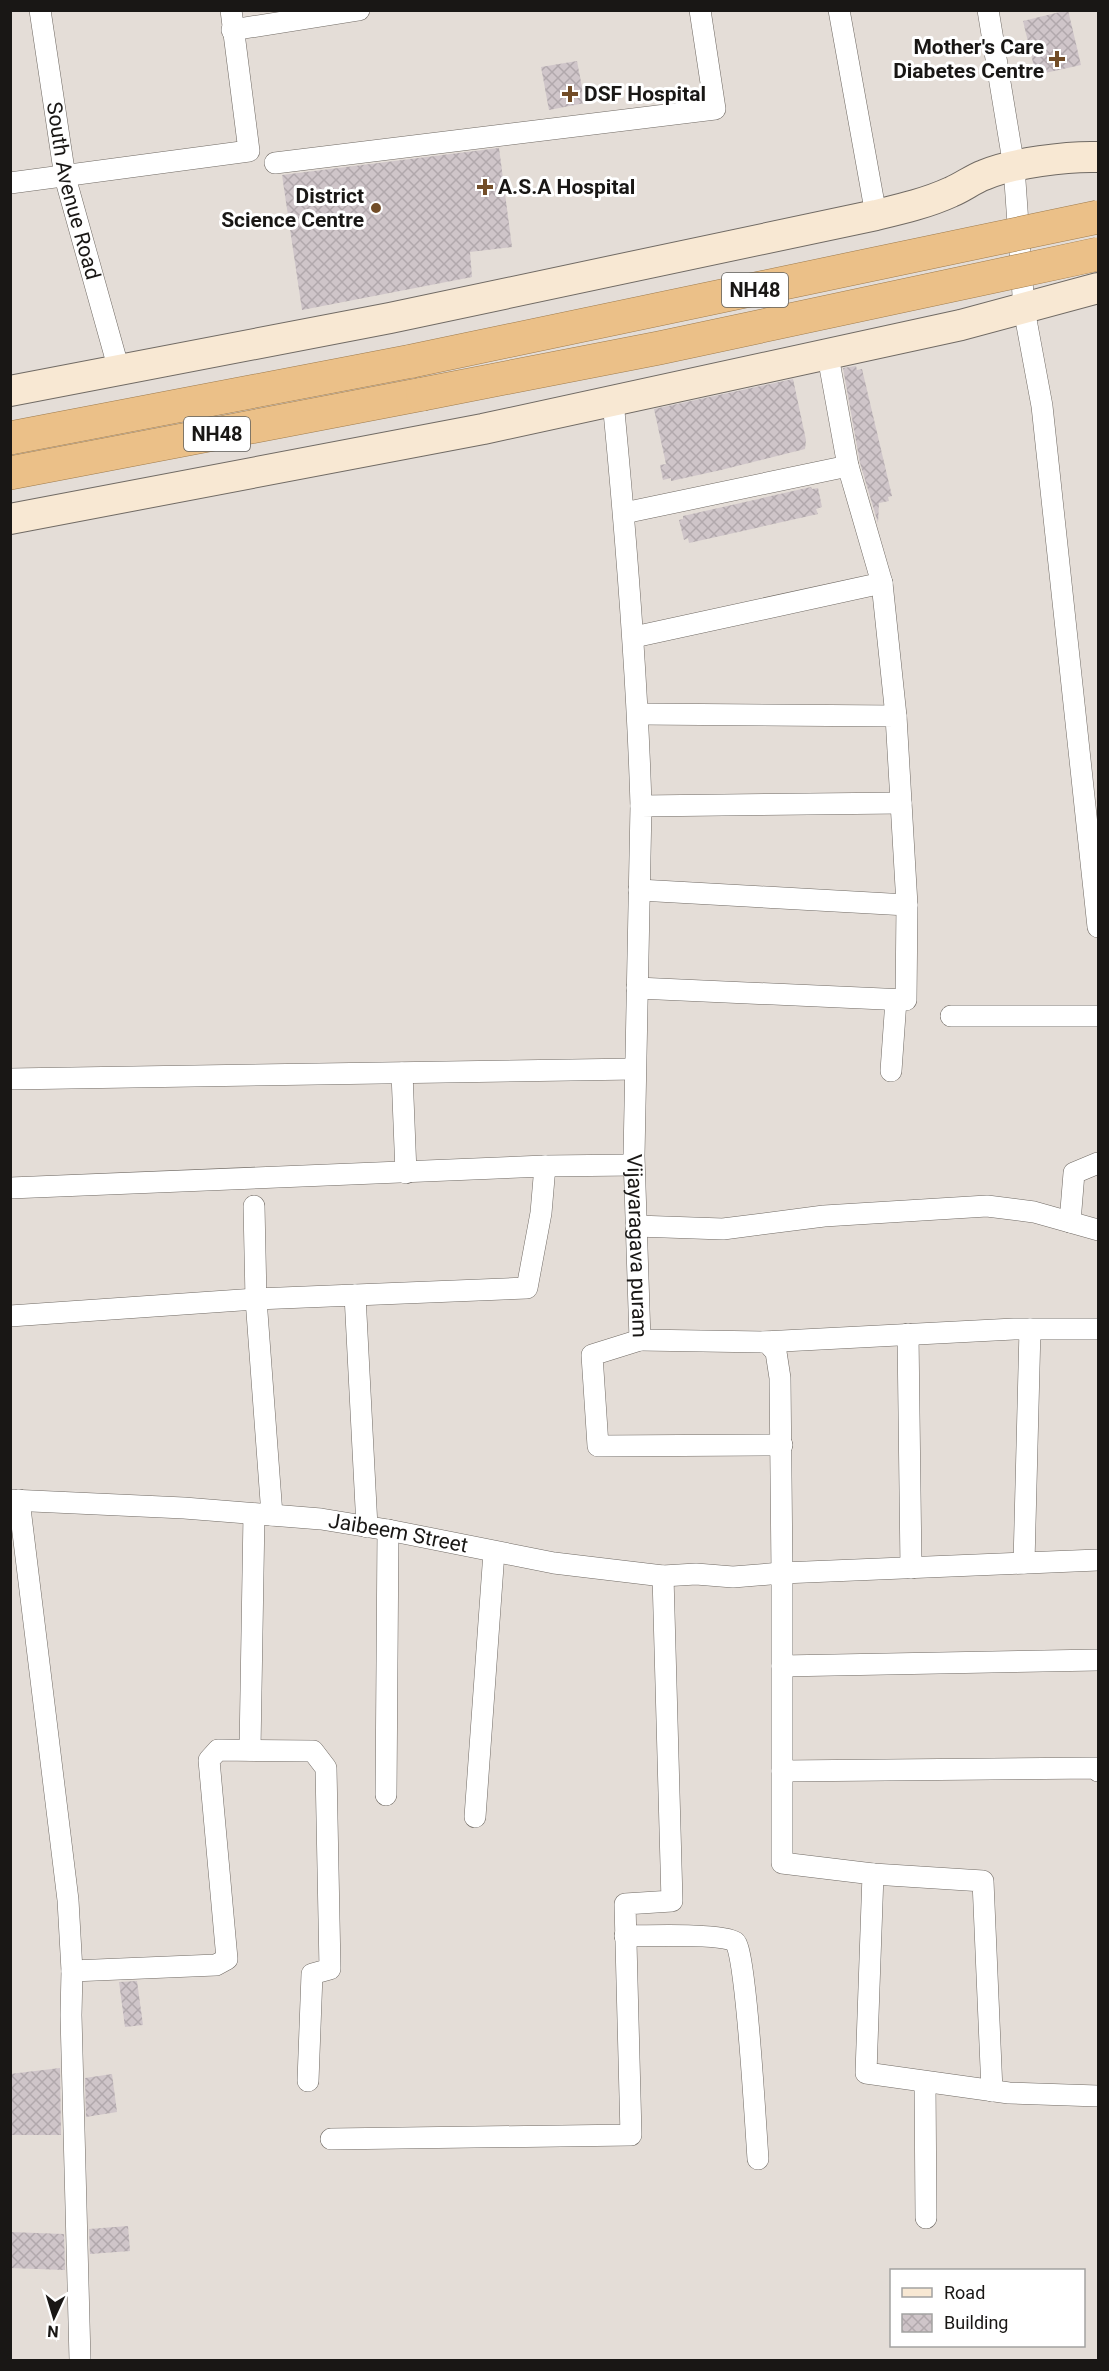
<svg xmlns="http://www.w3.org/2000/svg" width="1109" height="2371" viewBox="0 0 1109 2371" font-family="Roboto,sans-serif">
  <defs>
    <pattern id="building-cross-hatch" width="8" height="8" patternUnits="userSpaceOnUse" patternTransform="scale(1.5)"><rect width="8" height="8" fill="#cfc5c9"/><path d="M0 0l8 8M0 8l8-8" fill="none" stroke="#b1a8ac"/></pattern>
  </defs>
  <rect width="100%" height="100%" fill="#e4ddd7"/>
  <g fill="url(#building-cross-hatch)">
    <path d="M1068 10 1081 65 1036 75 1023 21Z"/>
    <path d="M577 61 585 103 549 110 541 67Z"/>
    <path d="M499 148 512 247 470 252 472 277 302 310 282 175Z"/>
    <path d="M856 366 857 370 862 369 892 496 888 497 889 501 879 503 878 523 860 463 843 368Z"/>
    <path d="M793 379 806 440 805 449 721 470 671 481V478L663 480 660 465 666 464 654 409Z"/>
    <path d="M811 487 812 489 818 488 822 507 816 509 818 514 689 543 688 538 684 540 679 520 683 519V516Z"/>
    <path d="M137 1981 143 2025 125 2027 119 1982Z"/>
    <path d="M60 2068 61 2135H10V2074Z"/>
    <path d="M112 2074 117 2112 86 2117 85 2078Z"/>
    <path d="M128 2226 130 2251 90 2254 89 2229Z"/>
    <path d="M10 2232 64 2234 65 2270 10 2268Z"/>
  </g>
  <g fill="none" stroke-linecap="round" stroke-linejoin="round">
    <g stroke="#706a64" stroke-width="22">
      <g id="minor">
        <path id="s1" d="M40 10 65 177 119 370"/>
        <path d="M839 10 876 215"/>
        <path d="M988 10 1014 167 1024 309 1042 406 1098 927"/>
        <path d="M232 30 359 10"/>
        <path d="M275 163 715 109 700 10"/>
        <path d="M10 183 249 151 231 10"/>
        <path d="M613 401C626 536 637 670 641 806"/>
        <path d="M624 513 848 466"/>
        <path d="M882 583 896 716"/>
        <path d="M634 637 882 583 848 466 828 356"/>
        <path d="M638 714 896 716 907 905"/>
        <path id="s2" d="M901 803 641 806 634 1156 640 1340 767 1342 776 1352 780 1378 782 1573 1098 1560"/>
        <path d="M637 988 906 1000 907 905 639 890"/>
        <path d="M951 1016H1098"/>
        <path d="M891 1071 896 1000"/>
        <path d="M402 1073 406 1173"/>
        <path d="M10 1079 635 1069"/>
        <path d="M10 1188 545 1166 634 1165"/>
        <path d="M254 1206 256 1299 355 1295 367 1527"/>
        <path d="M1070 1222 1074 1173 1098 1163"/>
        <path d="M636 1226 723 1229 824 1216 987 1206 1034 1212 1098 1230"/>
        <path d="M355 1295 527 1288 541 1213 545 1166"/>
        <path d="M10 1316 256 1299 272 1515"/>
        <path d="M908 1334 911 1568"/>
        <path d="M640 1340 592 1355 598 1446 782 1445"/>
        <path d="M763 1342 1014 1329H1098"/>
        <path id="s3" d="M10 1500 184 1508 321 1519 388 1530 554 1563 663 1576 696 1574 733 1577 782 1573V1863L873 1874 866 2073 1009 2093 1098 2096"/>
        <path d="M19 1500 68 1900 72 1971 71 2015 80 2360"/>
        <path d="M1024 1563 1030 1329"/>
        <path d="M782 1666 1098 1660"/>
        <path d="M250 1750 254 1514"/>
        <path d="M782 1771 1098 1768V1771"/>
        <path d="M386 1795 388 1530"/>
        <path d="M475 1817 494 1552"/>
        <path d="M873 1874 983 1881 992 2091"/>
        <path d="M625 1936C644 1936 723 1933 735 1942 746 1950 756 2133 758 2159"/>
        <path d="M72 1971 216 1965 227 1959 209 1760 218 1750 313 1751 326 1768 330 1969 312 1974 308 2081"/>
        <path d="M925 2082 926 2218"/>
        <path d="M331 2139 631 2135 625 1904 672 1901 663 1576"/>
      </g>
    </g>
    <g stroke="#706a64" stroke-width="32">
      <g id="secondary">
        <path d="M10 391 390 318 876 215C901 209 927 203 951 192 963 187 973 179 984 175 1012 163 1068 156 1098 157"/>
        <path d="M10 519 483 429 961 325 1098 288"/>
      </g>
    </g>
    <g stroke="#9e7b4d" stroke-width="34">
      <g id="trunk">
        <path d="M10 438 412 361"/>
        <path d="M10 473 423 394"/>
      </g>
    </g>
    <use href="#minor" stroke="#fff" stroke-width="21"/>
    <use href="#secondary" stroke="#f8e8d3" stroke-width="30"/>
    <use href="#trunk" stroke="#ebc088" stroke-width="33"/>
    <g stroke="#9e7b4d" stroke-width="34" stroke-linecap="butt">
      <g id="trunk-bridge">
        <path d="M412 361 1098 217"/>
        <path d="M423 394 659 348 1098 254"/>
      </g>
    </g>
    <use href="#trunk-bridge" stroke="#ebc088" stroke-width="33"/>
  </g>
  <g fill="#724d28" stroke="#fff" stroke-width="2">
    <path d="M1054 50h6v6h6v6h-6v6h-6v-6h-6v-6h6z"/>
    <path d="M567 85h6v6h6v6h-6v6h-6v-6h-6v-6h6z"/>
    <path d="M482 178h6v6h6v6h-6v6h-6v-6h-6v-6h6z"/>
    <circle cx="376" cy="208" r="6"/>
  </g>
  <g text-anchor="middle" stroke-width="6" stroke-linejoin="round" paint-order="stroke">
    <g fill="#fff" stroke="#5e5d5b" stroke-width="1.5">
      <rect x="722" y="273" width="66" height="34" rx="4.5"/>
      <rect x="184" y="417" width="66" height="34" rx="4.5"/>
    </g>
    <g font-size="20" font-weight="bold" fill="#191715">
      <text x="755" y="297">NH48</text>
      <text x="217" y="441">NH48</text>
    </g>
    <g font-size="21" font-weight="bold" fill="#191715" stroke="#fff" text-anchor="end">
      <text x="1044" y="54">Mother's Care<tspan x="1044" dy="24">Diabetes Centre</tspan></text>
      <text x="584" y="101" text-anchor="start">DSF Hospital</text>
      <text x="498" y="194" text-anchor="start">A.S.A Hospital</text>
      <text x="364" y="203">District<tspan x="364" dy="24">Science Centre</tspan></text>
    </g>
    <g font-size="21" fill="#191715" stroke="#fff">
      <text dy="7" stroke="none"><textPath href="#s1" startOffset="184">South Avenue Road</textPath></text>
      <text dy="7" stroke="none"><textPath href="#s2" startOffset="700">Vijayaragava puram</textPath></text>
      <text dy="7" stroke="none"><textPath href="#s3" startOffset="390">Jaibeem Street</textPath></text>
    </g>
  </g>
  <rect width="1109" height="2371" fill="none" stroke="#191715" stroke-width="24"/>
  <rect x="890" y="2269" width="195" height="78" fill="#ffffff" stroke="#a3a2a1" stroke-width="1.5"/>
  <rect x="902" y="2288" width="30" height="9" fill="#f8e8d3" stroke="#a3a2a1" stroke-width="1.5"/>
  <text x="944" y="2299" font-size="18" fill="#191715">Road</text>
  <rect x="902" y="2314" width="30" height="18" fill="url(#building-cross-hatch)" stroke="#a3a2a1" stroke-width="1.5"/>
  <text x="944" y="2329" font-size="18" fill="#191715">Building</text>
  <g transform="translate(54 2317) rotate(184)" stroke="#ffffff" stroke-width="4.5" paint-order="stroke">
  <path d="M0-4.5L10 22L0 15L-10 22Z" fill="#191715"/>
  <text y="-9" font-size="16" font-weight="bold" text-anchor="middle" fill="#191715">N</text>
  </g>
</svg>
